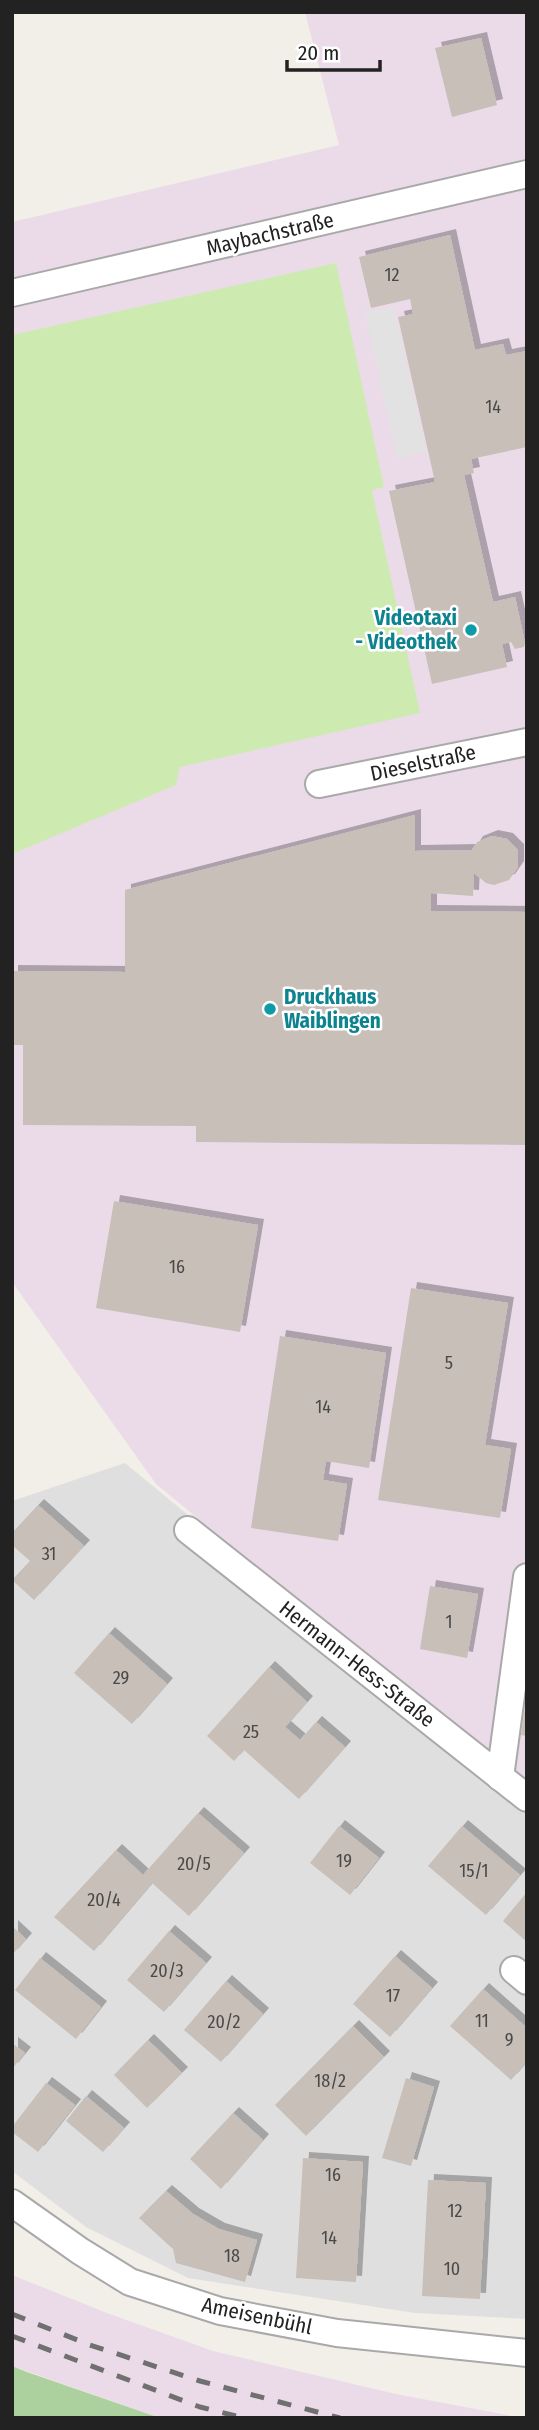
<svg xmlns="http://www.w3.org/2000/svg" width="539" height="2430" viewBox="0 0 539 2430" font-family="'Fira Sans Condensed',sans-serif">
  <defs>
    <filter id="shadow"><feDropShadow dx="6" dy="-6" stdDeviation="0" flood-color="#0004"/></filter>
  </defs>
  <rect width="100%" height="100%" fill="#f2efe9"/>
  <path fill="#e0dfdf" d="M125 1463 527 1795V2319L415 2313 188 2278 86 2227 12 2171V1501Z"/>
  <g fill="#ebdbe8">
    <path d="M305 12H527V1788L156 1484 12 1282V222L339 145Z"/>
    <path d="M12 2275 107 2313 213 2351 396 2394 523 2418H160L12 2366Z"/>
  </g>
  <path fill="#cdebb0" d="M336 263 384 487 372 490 373 495 420 713 180 767 176 785 12 854V335Z"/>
  <path fill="#add19e" d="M12 2366 27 2372 160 2418H12Z"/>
  <path fill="#e2e2e2" d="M394 307 426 451 397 458 365 312Z"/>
  <g fill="#c7bfb8" filter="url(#shadow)">
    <path d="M481 38 497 105 452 117 435 48Z"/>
    <path d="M450 235 475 350 503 344 506 355 527 351V447L471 459 474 473 464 475 493 602 515 597 525 643 524 647 515 649 511 642 502 644 507 667 432 684 389 491 435 482 398 317 413 314 410 299 371 308 359 257Z"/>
    <path d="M415 815V851L472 850 477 842 492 836 507 839 518 850V867L509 880 494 885 486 883 474 873 473 896 431 893V911L527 912V1145L196 1142V1126L23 1125V1045H12V971L125 972V890Z"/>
    <path d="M114 1201 258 1225 240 1332 96 1308Z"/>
    <path d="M411 1288 508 1303 485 1445 511 1449 500 1518 378 1500Z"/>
    <path d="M280 1336 386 1353 369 1468 326 1461 323 1480 347 1484 338 1541 251 1528Z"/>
    <path d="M38 1505 84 1546 34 1600 12 1580 30 1561 12 1545V1533Z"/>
    <path d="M430 1586 478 1594 467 1658 420 1649Z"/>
    <path d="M109 1633 167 1684 132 1724 74 1673Z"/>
    <path d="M269 1667 307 1702 285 1727 300 1740 316 1722 345 1747 299 1799 244 1750 234 1761 207 1736Z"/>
    <path d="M525 1707H527V1736L521 1735Z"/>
    <path d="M198 1813 244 1853 189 1916 152 1883 94 1951 54 1917 116 1850 143 1875Z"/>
    <path d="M339 1826 379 1858 350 1895 310 1863Z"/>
    <path d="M462 1826 520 1875 486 1915 428 1866Z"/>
    <path d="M527 1892V1942L503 1921Z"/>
    <path d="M12 1926 26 1939 12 1955Z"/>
    <path d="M169 1931 206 1963 164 2012 127 1980Z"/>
    <path d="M395 1956 432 1988 390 2037 353 2004Z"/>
    <path d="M40 1958 101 2007 76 2039 15 1990Z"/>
    <path d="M226 1981 263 2014 221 2062 184 2030Z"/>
    <path d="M483 1989 527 2028V2062L511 2080 450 2026Z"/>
    <path d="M353 2026 384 2057 306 2136 275 2105Z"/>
    <path d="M148 2040 182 2073 147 2108 114 2075Z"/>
    <path d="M12 2043 25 2053 12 2069Z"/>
    <path d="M406 2078 434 2087 411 2166 382 2158Z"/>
    <path d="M46 2083 75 2105 38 2152 12 2132V2127Z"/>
    <path d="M86 2096 124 2128 103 2152 66 2121Z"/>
    <path d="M233 2113 263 2140 221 2189 190 2159Z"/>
    <path d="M303 2158 363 2162 356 2282 296 2278Z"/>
    <path d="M428 2180 486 2183 480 2299 422 2296Z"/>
    <path d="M166 2191 193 2214 219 2229 257 2240 245 2282 176 2263 173 2249 139 2218Z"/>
  </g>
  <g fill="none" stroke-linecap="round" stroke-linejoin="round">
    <g stroke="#a9a9a9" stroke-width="30">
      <g id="minor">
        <path d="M12 293 527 174"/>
        <path d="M319 784 527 742"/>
        <path d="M188 1530 527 1798"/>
        <path d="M500 1777 527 1577"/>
        <path d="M514 1970 527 1981"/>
        <path d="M12 2203 80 2251 130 2282 220 2311 337 2333 527 2353"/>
      </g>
    </g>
    <use href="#minor" stroke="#fff" stroke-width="26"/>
    <g stroke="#707070" stroke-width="5" stroke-dasharray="14 14" stroke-linecap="butt">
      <path d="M12 2314 90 2345 200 2381 340 2418"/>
      <path d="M12 2336 200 2407 244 2418"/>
    </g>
  </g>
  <g fill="#0f9aa8" stroke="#fff" stroke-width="2.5">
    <circle cx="471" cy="630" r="7"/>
    <circle cx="270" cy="1009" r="7"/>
  </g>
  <g text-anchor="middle" stroke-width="5" stroke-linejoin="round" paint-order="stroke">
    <g font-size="18" fill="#4b4948">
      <text x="392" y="281">12</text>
      <text x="493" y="413">14</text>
      <text x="177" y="1273">16</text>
      <text x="449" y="1369">5</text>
      <text x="323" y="1413">14</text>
      <text x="49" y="1560">31</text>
      <text x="449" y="1628">1</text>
      <text x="121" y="1684">29</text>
      <text x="251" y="1738">25</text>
      <text x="344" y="1867">19</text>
      <text x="194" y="1870">20/5</text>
      <text x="474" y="1877">15/1</text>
      <text x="104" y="1906">20/4</text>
      <text x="167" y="1977">20/3</text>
      <text x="393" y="2002">17</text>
      <text x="482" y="2027">11</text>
      <text x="224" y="2028">20/2</text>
      <text x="509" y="2046">9</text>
      <text x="330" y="2087">18/2</text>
      <text x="333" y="2181">16</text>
      <text x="455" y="2217">12</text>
      <text x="329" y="2244">14</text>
      <text x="232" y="2262">18</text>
      <text x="452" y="2275">10</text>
    </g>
    <g font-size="21" fill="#222" stroke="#fff">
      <text transform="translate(270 234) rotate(-13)" y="7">Maybachstraße</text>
      <text transform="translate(423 763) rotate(-12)" y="7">Dieselstraße</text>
      <text transform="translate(357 1664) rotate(38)" y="7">Hermann-Hess-Straße</text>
      <text transform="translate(257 2316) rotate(12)" y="7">Ameisenbühl</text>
    </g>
    <g font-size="21" font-weight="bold" fill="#0d838f" stroke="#fff" text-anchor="end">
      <text x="457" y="625">Videotaxi<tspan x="457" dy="24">- Videothek</tspan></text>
      <text x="284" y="1004" text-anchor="start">Druckhaus<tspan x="284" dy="24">Waiblingen</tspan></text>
    </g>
  </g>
  <rect width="539" height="2430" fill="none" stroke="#222222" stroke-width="28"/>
  <path d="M287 60v10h93v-10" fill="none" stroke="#222222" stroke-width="3.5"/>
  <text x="298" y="60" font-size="21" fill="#222222" stroke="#ffffff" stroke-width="5" paint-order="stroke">20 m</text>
</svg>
